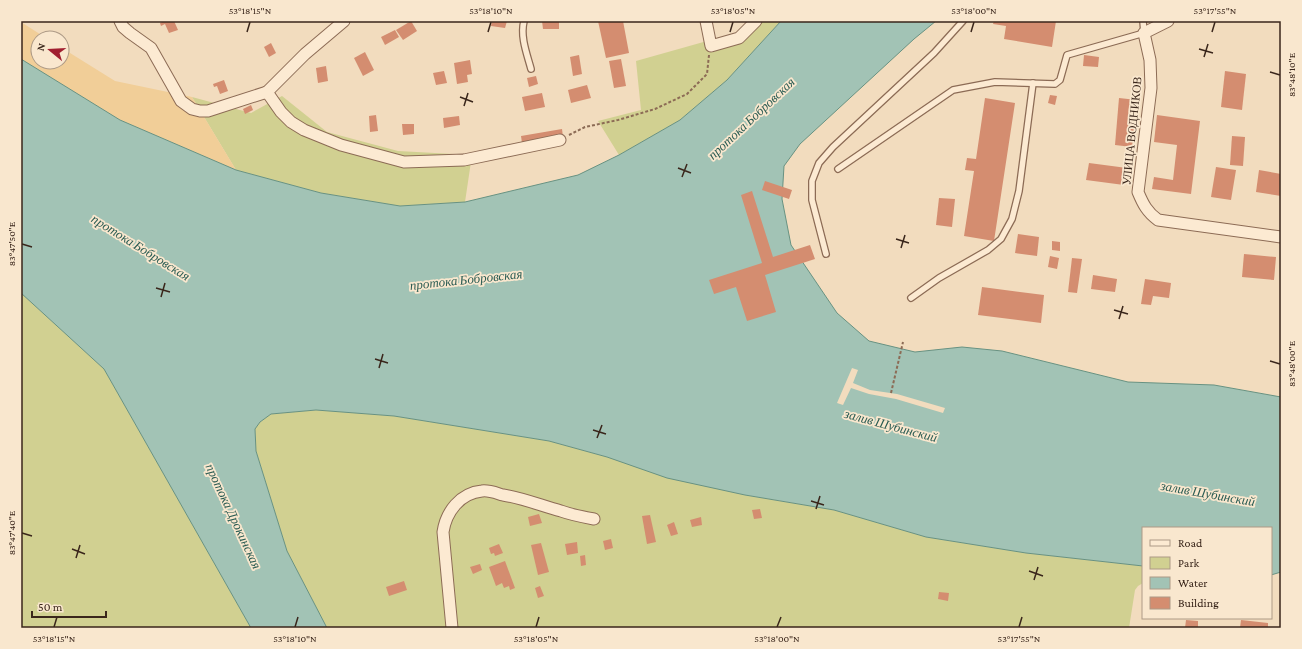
<svg xmlns="http://www.w3.org/2000/svg" width="1302" height="649" viewBox="0 0 1302 649" font-family="'Crimson Pro',serif">
  <rect width="100%" height="100%" fill="#f2dcbe"/>
  <g fill="#d1d091">
    <path d="M749 21H781L727 80 680 120 619 155 598 121 641 110 636 61 739 32Z"/>
    <path d="M282 96 327 132 398 151 472 155 465 202 400 206 321 193 236 170 192 97 251 113Z"/>
    <path d="M21 293 104 369 251 628H21Z"/>
    <path d="M316 410 394 416 549 441 745 495 834 510 926 537 1026 553 1143 566V583L1138 586 1135 590 1129 628H327L287 551 256 451 255 428 260 422 271 414Z"/>
  </g>
  <path fill="#f1ce98" d="M21 22 46 38H38V62H62V48L115 81 192 97 236 170 120 120 21 59Z"/>
  <path fill="#a2c3b5" stroke="#689282" d="M781 21H936L914 39 800 144 784 166 782 199 791 245 837 313 869 341 915 352 962 347 1002 351 1128 382 1214 385 1281 397V572L1271 575V528H1143V566L1026 553 926 537 834 510 745 495 667 478 607 457 549 441 394 416 316 410 271 414 260 422 255 429 256 451 287 551 327 628H251L104 369 21 293V59L120 120 236 170 321 193 400 206 465 202 578 175 619 155 680 120 727 80Z"/>
  <path fill="#f2dcbe" d="M852 368 858 370 853 383 870 390 897 394 945 408 943 413 896 399 869 394 851 388 843 405 837 403Z"/>
  <g fill="#d48d70">
    <path d="M164 21H174L178 30 169 33 165 24 161 26 160 23Z"/>
    <path d="M411 21 417 31 403 40 396 30Z"/>
    <path d="M492 21H507L505 28 491 26Z"/>
    <path d="M542 21H559V29H543Z"/>
    <path d="M598 21H623L629 53 606 58Z"/>
    <path d="M994 21H1056L1052 47 1004 39 1006 26 993 24Z"/>
    <path d="M395 30 399 37 385 45 381 37Z"/>
    <path d="M271 43 276 53 269 57 264 47Z"/>
    <path d="M365 52 374 70 363 76 354 58Z"/>
    <path d="M579 55 582 74 573 76 570 57Z"/>
    <path d="M1084 55 1099 57 1098 67 1083 66Z"/>
    <path d="M621 59 626 86 614 88 609 61Z"/>
    <path d="M470 60 472 74 467 75 468 82 457 84 454 63Z"/>
    <path d="M326 66 328 81 318 83 316 68Z"/>
    <path d="M444 71 447 83 436 85 433 73Z"/>
    <path d="M1225 71 1246 74 1242 110 1221 107Z"/>
    <path d="M536 76 538 84 529 87 527 78Z"/>
    <path d="M224 80 228 91 220 94 217 86 214 87 213 84Z"/>
    <path d="M587 85 591 98 571 103 568 90Z"/>
    <path d="M542 93 545 107 525 111 522 97Z"/>
    <path d="M1050 95 1057 96 1055 105 1048 103Z"/>
    <path d="M985 98 1015 103 994 241 964 236 974 171 965 170 967 158 976 159Z"/>
    <path d="M1119 98 1137 100 1132 147 1115 145Z"/>
    <path d="M251 105 253 110 245 114 243 109Z"/>
    <path d="M376 115 378 131 370 132 369 116Z"/>
    <path d="M1157 115 1200 121 1191 194 1152 189 1154 177 1173 180 1177 145 1154 142Z"/>
    <path d="M459 116 460 125 444 128 443 118Z"/>
    <path d="M402 124H414V134L403 135Z"/>
    <path d="M562 129 563 137 522 143 521 136Z"/>
    <path d="M1232 136 1245 137 1243 166 1230 165Z"/>
    <path d="M1089 163 1127 168 1124 185 1086 180Z"/>
    <path d="M1216 167 1236 170 1231 200 1211 197Z"/>
    <path d="M1259 170 1281 174V196L1256 192Z"/>
    <path d="M765 181 792 190 789 199 762 190Z"/>
    <path d="M752 191 773 257 810 245 815 259 765 275 776 312 747 321 736 287 714 294 709 280 762 263 741 195Z"/>
    <path d="M939 198 955 199 952 227 936 225Z"/>
    <path d="M1018 234 1039 237 1037 256 1015 253Z"/>
    <path d="M1052 241 1060 242V251L1052 250Z"/>
    <path d="M1244 254 1276 257 1274 280 1242 277Z"/>
    <path d="M1050 256 1059 258 1057 269 1048 267Z"/>
    <path d="M1072 258 1082 259 1077 293 1068 292Z"/>
    <path d="M1093 275 1117 279 1115 292 1091 289Z"/>
    <path d="M1145 279 1171 283 1169 298 1153 296 1151 305 1141 304Z"/>
    <path d="M982 287 1044 295 1041 323 978 315Z"/>
    <path d="M760 509 762 518 754 519 752 510Z"/>
    <path d="M539 514 542 523 530 526 528 517Z"/>
    <path d="M650 515 656 542 647 544 642 516Z"/>
    <path d="M701 517 702 525 692 527 690 520Z"/>
    <path d="M674 522 678 534 671 536 667 525Z"/>
    <path d="M611 539 613 548 605 550 603 541Z"/>
    <path d="M577 542 578 553 567 555 565 544Z"/>
    <path d="M541 543 549 572 538 575 531 545Z"/>
    <path d="M499 544 503 553 495 556 494 553 491 554 489 548Z"/>
    <path d="M585 555 586 565 581 566 580 556Z"/>
    <path d="M505 561 515 588 510 590 509 586 504 588 502 583 496 586 489 567Z"/>
    <path d="M480 564 482 570 473 574 470 567Z"/>
    <path d="M404 581 407 590 389 596 386 587Z"/>
    <path d="M540 586 544 596 538 598 535 588Z"/>
    <path d="M939 592 949 593 948 601 938 599Z"/>
    <path d="M1186 620 1198 621V628H1185Z"/>
    <path d="M1241 620 1268 623V628H1240Z"/>
  </g>
  <g fill="none" stroke-linecap="round" stroke-linejoin="round">
    <g stroke="#8c6b55" stroke-width="8">
      <g id="lane">
        <path d="M524 21C520 37 527 54 531 69"/>
        <path d="M838 169 953 90 995 82 1055 84 1060 80 1067 55 1144 33 1143 21"/>
        <path d="M826 254 812 200V181L819 163 833 147 934 53 963 21"/>
        <path d="M911 298 939 278 988 250 1001 239 1012 219 1019 191 1033 83"/>
      </g>
    </g>
    <g stroke="#8c6b55" stroke-width="13">
      <g id="street">
        <path d="M120 21 123 27 130 33 151 48 181 101 192 109 200 111H208L267 92 281 112 291 122 304 130 341 145 404 162 464 160 560 140"/>
        <path d="M706 21 711 46 739 38 756 21"/>
        <path d="M1168 21 1144 33 1150 60 1151 88 1138 192C1143 204 1147 212 1158 220L1281 237"/>
        <path d="M267 92 305 54 344 21"/>
        <path d="M452 628 443 532C446 512 460 493 482 491 488 490 496 493 503 495 523 498 542 506 561 511 572 515 583 517 594 519"/>
      </g>
    </g>
    <g stroke="#8c6b55" stroke-width="2" stroke-dasharray="3 2" stroke-linecap="butt">
      <path d="M569 135 585 127 618 120 655 109 687 94 707 74 709 55"/>
      <path d="M891 393 903 342"/>
    </g>
    <use href="#lane" stroke="#fcead2" stroke-width="5.5"/>
    <use href="#street" stroke="#fcead2" stroke-width="11"/>
  </g>
  <path fill="none" stroke="#3a261b" stroke-width="1.5" d="M247 32 250 22M488 32 491 22M730 32 733 22M971 32 974 22M1212 32 1215 22M1199 49 1213 53M1204 57 1208 44M1270 72 1280 75M460 97 473 102M464 106 468 93M678 168 691 173M682 177 687 164M896 239 909 243M22 244 32 247M901 248 905 235M156 288 170 292M161 297 165 283M1114 310 1128 314M1119 319 1123 306M375 359 388 363M1270 361 1280 364M379 368 383 354M593 430 606 434M597 438 602 425M811 501 824 505M816 509 820 496M22 533 32 536M72 549 85 554M76 558 80 545M1029 571 1043 576M1034 580 1038 567M54 627 57 617M295 627 298 617M536 627 539 617M777 627 781 617M1019 627 1022 617"/>
  <g text-anchor="middle" stroke-width="3.5" stroke-linejoin="round" paint-order="stroke">
    <g font-size="12" fill="#3a261b" stroke="#f9e7ce">
      <text transform="translate(1132 131) rotate(-84)" y="4">УЛИЦА ВОДНИКОВ</text>
    </g>
    <g font-size="13" font-style="italic" fill="#295b52" stroke="#f9e7ce">
      <text transform="translate(751 118) rotate(-43)" y="5">протока Бобровская</text>
      <text transform="translate(141 247) rotate(32)" y="5">протока Бобровская</text>
      <text transform="translate(466 279) rotate(-6)" y="5">протока Бобровская</text>
      <text transform="translate(891 425) rotate(15)" y="5">залив Шубинский</text>
      <text transform="translate(1208 493) rotate(10)" y="5">залив Шубинский</text>
      <text transform="translate(234 516) rotate(65)" y="5">протока Дрокинская</text>
    </g>
  </g>
  <rect width="1302" height="649" fill="none" stroke="#f9e7ce" stroke-width="44"/>
  <rect x="1142" y="527" width="130" height="92" fill="#f9e7ce" stroke="#ad9a86"/>
  <rect x="1150" y="540" width="20" height="6" fill="#fcead2" stroke="#ad9a86"/>
  <text x="1178" y="547" font-size="12" fill="#3a261b">Road</text>
  <rect x="1150" y="557" width="20" height="12" fill="#d1d091" stroke="#ad9a86"/>
  <text x="1178" y="567" font-size="12" fill="#3a261b">Park</text>
  <rect x="1150" y="577" width="20" height="12" fill="#a2c3b5" stroke="#ad9a86"/>
  <text x="1178" y="587" font-size="12" fill="#3a261b">Water</text>
  <rect x="1150" y="597" width="20" height="12" fill="#d48d70" stroke="#ad9a86"/>
  <text x="1178" y="607" font-size="12" fill="#3a261b">Building</text>
  <g transform="translate(50 50) rotate(288)"><circle r="19" fill="#f9e7ce" stroke="#ad9a86"/>
  <path d="M0-3L7 15L0 10L-7 15Z" fill="#a11f30"/>
  <text y="-6" font-size="11" font-weight="bold" text-anchor="middle" fill="#3a261b">N</text>
  </g>
  <path d="M32 611v6h74v-6" fill="none" stroke="#3a261b" stroke-width="2"/>
  <text x="38" y="611" font-size="12" fill="#3a261b" stroke="#f9e7ce" stroke-width="3" paint-order="stroke">50 m</text>
  <rect x="22" y="22" width="1258" height="605" fill="none" stroke="#3a261b" stroke-width="1.5"/>
  <g font-size="10" text-anchor="middle" fill="#3a261b">
    <text x="250" y="14">53°18'15"N</text>
    <text x="491" y="14">53°18'10"N</text>
    <text x="733" y="14">53°18'05"N</text>
    <text x="974" y="14">53°18'00"N</text>
    <text x="1215" y="14">53°17'55"N</text>
    <text transform="translate(1291 75) rotate(-90)" y="4">83°48'10"E</text>
    <text transform="translate(11 244) rotate(-90)" y="4">83°47'50"E</text>
    <text transform="translate(1291 364) rotate(-90)" y="4">83°48'00"E</text>
    <text transform="translate(11 533) rotate(-90)" y="4">83°47'40"E</text>
    <text x="54" y="642">53°18'15"N</text>
    <text x="295" y="642">53°18'10"N</text>
    <text x="536" y="642">53°18'05"N</text>
    <text x="777" y="642">53°18'00"N</text>
    <text x="1019" y="642">53°17'55"N</text>
  </g>
</svg>
